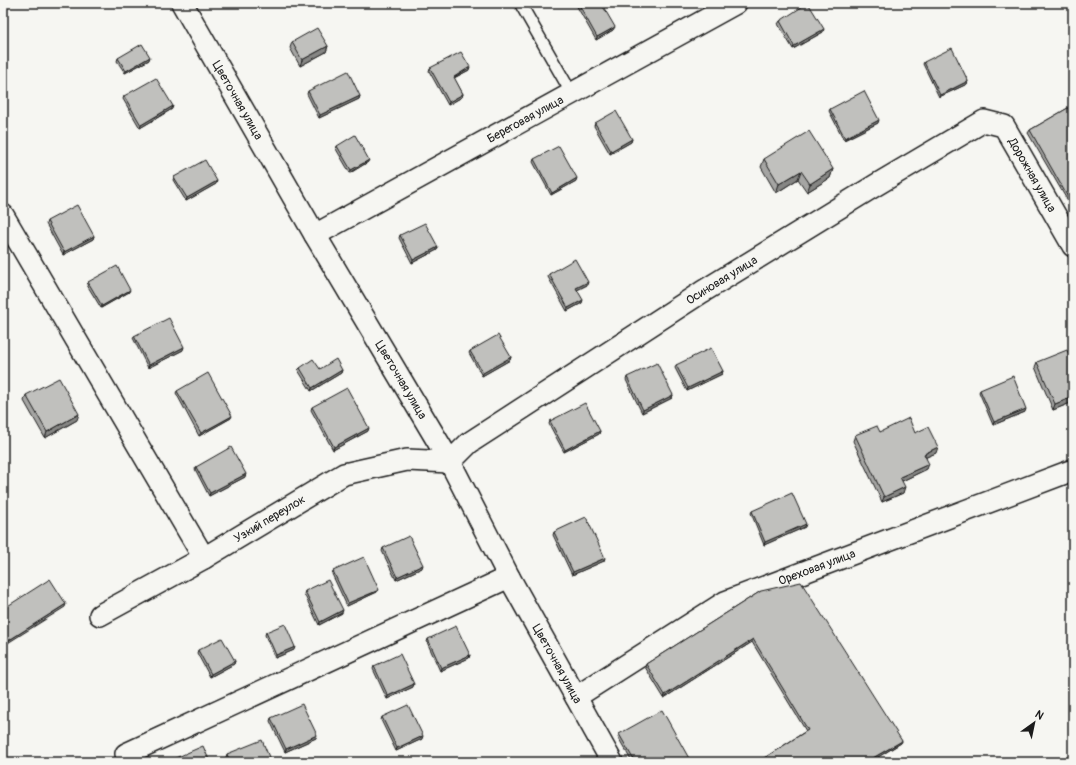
<svg xmlns="http://www.w3.org/2000/svg" width="1076" height="765" viewBox="0 0 1076 765" font-family="Pangolin,sans-serif">
  <rect width="100%" height="100%" fill="#f6f6f2"/>
  <filter id="ink" filterUnits="userSpaceOnUse"><feTurbulence type="fractalNoise" baseFrequency=".025" numOctaves="2"/><feDisplacementMap in="SourceGraphic" scale="8" xChannelSelector="R" yChannelSelector="G"/><feConvolveMatrix kernelMatrix="1 2 1 2 8 2 1 2 1" color-interpolation-filters="sRGB"/></filter>
  <g filter="url(#ink)">
    <g fill="none" stroke-linecap="round" stroke-linejoin="round">
      <g stroke="#1c1c1c" stroke-width="14">
        <path id="service" d="M520 3 572 94"/>
      </g>
      <g stroke="#1c1c1c" stroke-width="24">
        <g id="minor">
          <path id="s1" d="M182 3 315 235 450 462 509 577 612 762"/>
          <path d="M3 215 204 558"/>
          <path id="s2" d="M315 235 736 3"/>
          <path id="s3" d="M100 615 204 558 344 474 407 460 450 462 469 443 702 292 876 185 984 121 1004 126 1073 246"/>
          <path id="s4" d="M576 697 725 602 1073 470"/>
          <path d="M126 754 509 577"/>
        </g>
      </g>
      <use href="#service" stroke="#f6f6f2" stroke-width="11"/>
      <use href="#minor" stroke="#f6f6f2" stroke-width="21"/>
    </g>
    <g fill="#a5a5a3" stroke="#1c1c1c">
      <path d="M575 3H601L613 30 596 40Z"/>
      <path d="M780 21 823 32 793 49 778 24Z"/>
      <path d="M292 42 328 46 326 52 300 66 290 48Z"/>
      <path d="M118 58 149 60 125 73 117 61Z"/>
      <path d="M924 62 968 81 967 84 939 97 923 64Z"/>
      <path d="M430 68 469 70 454 78 463 94 462 97 448 105 429 71Z"/>
      <path d="M308 91 360 96 359 99 319 118 307 94Z"/>
      <path d="M124 96 172 109 140 128 123 99Z"/>
      <path d="M1073 105V210L1028 133 1030 130Z"/>
      <path d="M830 109 878 123 844 140 829 111Z"/>
      <path d="M595 123 632 139 631 142 610 154 594 126Z"/>
      <path d="M337 146 368 162 350 173 336 149Z"/>
      <path d="M534 159 576 181 551 195 533 162Z"/>
      <path d="M764 159 833 169 830 178 807 192 798 179 776 193 761 167Z"/>
      <path d="M174 177 216 184 186 201 173 180Z"/>
      <path d="M47 221 94 236 93 239 63 255 46 224Z"/>
      <path d="M400 235 438 247 437 250 412 263 399 238Z"/>
      <path d="M549 274 587 285 577 290 582 303 567 311 548 277Z"/>
      <path d="M88 282 129 292 101 308 87 285Z"/>
      <path d="M134 336 183 350 148 368 133 338Z"/>
      <path d="M470 351 511 357 510 360 482 376 469 353Z"/>
      <path d="M1037 362 1073 364V402L1053 410 1035 367Z"/>
      <path d="M676 365 723 371 722 374 687 391 675 368Z"/>
      <path d="M300 368 320 369 342 370 341 373 311 391 298 370Z"/>
      <path d="M627 377 673 395 672 398 642 413 626 380Z"/>
      <path d="M980 390 1025 412 993 425 979 392Z"/>
      <path d="M177 391 231 418 199 436 176 393Z"/>
      <path d="M26 395 77 420 45 438 24 401Z"/>
      <path d="M312 407 368 431 333 450 311 410Z"/>
      <path d="M550 421 600 431 599 434 564 452 549 424Z"/>
      <path d="M880 432 915 433 936 453 926 457 927 469 902 481 903 493 882 502 853 441 855 435Z"/>
      <path d="M196 467 245 477 209 496 195 469Z"/>
      <path d="M752 511 805 527 764 545 751 513Z"/>
      <path d="M554 532 604 561 572 575 553 535Z"/>
      <path d="M383 548 422 568 396 580 382 551Z"/>
      <path d="M333 571 377 592 347 606 332 574Z"/>
      <path d="M305 591 342 613 319 625 304 594Z"/>
      <path d="M761 591 902 741 901 743 870 762H758L806 731 752 642 664 698 645 667 646 664Z"/>
      <path d="M266 632 294 650 275 658 265 635Z"/>
      <path d="M428 639 470 655 469 658 440 671 427 642Z"/>
      <path d="M198 650 235 661 234 664 210 677 197 653Z"/>
      <path d="M374 666 413 687 387 699 373 669Z"/>
      <path d="M382 717 422 739 396 751 381 720Z"/>
      <path d="M271 718 316 738 285 752 270 721Z"/>
      <path d="M619 734 691 762H632L618 737Z"/>
      <path d="M227 754 271 762H226L225 760Z"/>
    </g>
    <g fill="#868684" stroke="#1c1c1c">
      <path d="M615 27 613 30 596 40 597 37Z"/>
      <path d="M824 29 823 32 793 49 794 46Z"/>
      <path d="M328 46 326 52 300 66 302 60Z"/>
      <path d="M150 57 149 60 125 73 126 71Z"/>
      <path d="M470 67 469 70 452 79 454 77Z"/>
      <path d="M968 81 967 84 939 97 940 95Z"/>
      <path d="M463 94 462 97 448 105 449 102Z"/>
      <path d="M360 96 359 99 319 118 320 115Z"/>
      <path d="M173 106 172 109 140 128 141 125Z"/>
      <path d="M879 120 878 123 844 140 845 138Z"/>
      <path d="M632 139 631 142 610 154 611 151Z"/>
      <path d="M369 160 368 162 350 173 351 170Z"/>
      <path d="M833 169 830 178 807 192 810 184Z"/>
      <path d="M801 171 798 179 776 193 779 184Z"/>
      <path d="M577 178 576 181 551 195 552 193Z"/>
      <path d="M217 181 216 184 186 201 187 198Z"/>
      <path d="M94 236 93 239 63 255 64 252Z"/>
      <path d="M438 247 437 250 412 263 413 260Z"/>
      <path d="M588 282 587 285 575 291 576 288Z"/>
      <path d="M130 290 129 292 101 308 102 306Z"/>
      <path d="M583 300 582 303 567 311 568 308Z"/>
      <path d="M184 347 183 350 148 368 149 365Z"/>
      <path d="M511 357 510 360 482 376 483 373Z"/>
      <path d="M342 370 341 373 311 391 312 388Z"/>
      <path d="M723 371 722 374 687 391 688 388Z"/>
      <path d="M673 395 672 398 642 413 643 410Z"/>
      <path d="M1073 397V402L1053 410 1055 404Z"/>
      <path d="M1026 409 1025 412 993 425 994 422Z"/>
      <path d="M79 414 77 420 45 438 47 432Z"/>
      <path d="M232 416 231 418 199 436 201 433Z"/>
      <path d="M369 428 368 431 333 450 334 447Z"/>
      <path d="M600 431 599 434 564 452 565 450Z"/>
      <path d="M938 447 936 453 922 459 924 454Z"/>
      <path d="M929 464 927 469 898 483 900 477Z"/>
      <path d="M246 474 245 477 209 496 210 493Z"/>
      <path d="M905 487 903 493 882 502 884 497Z"/>
      <path d="M806 524 805 527 764 545 765 542Z"/>
      <path d="M605 558 604 561 572 575 573 572Z"/>
      <path d="M423 565 422 568 396 580 397 577Z"/>
      <path d="M379 590 377 592 347 606 348 603Z"/>
      <path d="M66 604 65 607 3 646V644Z"/>
      <path d="M343 610 342 613 319 625 320 622Z"/>
      <path d="M753 639 752 642 664 698 665 695Z"/>
      <path d="M295 647 294 650 275 658 276 655Z"/>
      <path d="M470 655 469 658 440 671 441 668Z"/>
      <path d="M235 661 234 664 210 677 211 674Z"/>
      <path d="M414 684 413 687 387 699 388 696Z"/>
      <path d="M317 735 316 738 285 752 286 749Z"/>
      <path d="M423 736 422 739 396 751 397 748Z"/>
      <path d="M902 741 901 743 870 762H866Z"/>
    </g>
    <g fill="#c0c0bd" stroke="#1c1c1c">
      <path d="M578 3H601L615 27 597 37Z"/>
      <path d="M808 3 824 29 794 46 780 21Z"/>
      <path d="M317 28 328 46 302 60 292 42Z"/>
      <path d="M142 44 150 57 126 71 118 58Z"/>
      <path d="M952 48 968 81 940 95 924 62Z"/>
      <path d="M461 52 470 67 454 77 463 94 449 102 430 68Z"/>
      <path d="M348 71 360 96 320 115 308 91Z"/>
      <path d="M156 78 173 106 141 125 124 96Z"/>
      <path d="M864 91 879 120 845 138 830 109Z"/>
      <path d="M1073 105V206L1030 130Z"/>
      <path d="M616 111 632 139 611 151 595 123Z"/>
      <path d="M809 131 833 169 810 184 801 171 779 184 764 159Z"/>
      <path d="M355 135 369 160 351 170 337 146Z"/>
      <path d="M559 146 577 178 552 193 534 159Z"/>
      <path d="M205 160 217 181 187 198 174 177Z"/>
      <path d="M77 205 94 236 64 252 47 221Z"/>
      <path d="M425 223 438 247 413 260 400 235Z"/>
      <path d="M575 259 588 282 576 288 583 300 568 308 549 274Z"/>
      <path d="M117 266 130 290 102 306 88 282Z"/>
      <path d="M169 318 184 347 149 365 134 336Z"/>
      <path d="M498 335 511 357 483 373 470 351Z"/>
      <path d="M711 348 723 371 688 388 676 365Z"/>
      <path d="M1067 350 1073 364V397L1055 404 1037 362Z"/>
      <path d="M313 359 320 369 336 359 342 370 312 388 300 368Z"/>
      <path d="M657 363 673 395 643 410 627 377Z"/>
      <path d="M208 373 232 416 201 433 177 391Z"/>
      <path d="M1013 376 1026 409 994 422 980 390Z"/>
      <path d="M59 378 79 414 47 432 26 395Z"/>
      <path d="M347 388 369 428 334 447 312 407Z"/>
      <path d="M585 403 600 431 565 450 550 421Z"/>
      <path d="M909 418 915 433 928 427 938 447 924 454 929 464 900 477 905 487 884 497 855 435 877 426 880 432Z"/>
      <path d="M231 447 246 474 210 493 196 467Z"/>
      <path d="M792 493 806 524 765 542 752 511Z"/>
      <path d="M586 517 605 558 573 572 554 532Z"/>
      <path d="M409 536 423 565 397 577 383 548Z"/>
      <path d="M364 557 379 590 348 603 333 571Z"/>
      <path d="M50 579 66 604 3 644V609Z"/>
      <path d="M328 580 343 610 320 622 305 591Z"/>
      <path d="M801 582 902 741 866 762H758L808 730 753 639 665 695 646 664 761 591Z"/>
      <path d="M285 624 295 647 276 655 266 632Z"/>
      <path d="M456 626 470 655 441 668 428 639Z"/>
      <path d="M222 638 235 661 211 674 198 650Z"/>
      <path d="M400 654 414 684 388 696 374 666Z"/>
      <path d="M302 704 317 735 286 749 271 718Z"/>
      <path d="M408 705 423 736 397 748 382 717Z"/>
      <path d="M662 710 691 762H635L619 734Z"/>
      <path d="M262 740 271 762H230L227 754Z"/>
      <path d="M203 746 210 762H172L171 760Z"/>
      <path d="M3 751 8 762H3Z"/>
    </g>
  </g>
  <g text-anchor="middle" stroke-width="4" stroke-linejoin="round" paint-order="stroke">
    <g font-size="12" fill="#1c1c1c" stroke="#f6f6f2">
      <text dy="4" stroke="none"><textPath href="#s1" startOffset="112">Цветочная улица</textPath></text>
      <text dy="4" stroke="none"><textPath href="#s2" startOffset="240">Береговая улица</textPath></text>
      <text dy="4" stroke="none"><textPath href="#s3" startOffset="1101">Дорожная улица</textPath></text>
      <text dy="4" stroke="none"><textPath href="#s3" startOffset="717">Осиновая улица</textPath></text>
      <text dy="4" stroke="none"><textPath href="#s1" startOffset="436">Цветочная улица</textPath></text>
      <text dy="4" stroke="none"><textPath href="#s3" startOffset="195">Узкий переулок</textPath></text>
      <text dy="4" stroke="none"><textPath href="#s4" startOffset="275">Ореховая улица</textPath></text>
      <text dy="4" stroke="none"><textPath href="#s1" startOffset="760">Цветочная улица</textPath></text>
    </g>
  </g>
  <rect width="1076" height="765" fill="none" stroke="#f6f6f2" stroke-width="16"/>
  <rect x="8" y="8" width="1060" height="749" fill="none" stroke="#1c1c1c" stroke-width="1.5" filter="url(#ink)"/>
  <g transform="translate(1034 723) rotate(33)" stroke="#f6f6f2" stroke-width="3" paint-order="stroke">
  <path d="M0-3L7 15L0 10L-7 15Z" fill="#1c1c1c"/>
  <text y="-6" font-size="11" font-weight="bold" text-anchor="middle" fill="#1c1c1c">N</text>
  </g>
</svg>
